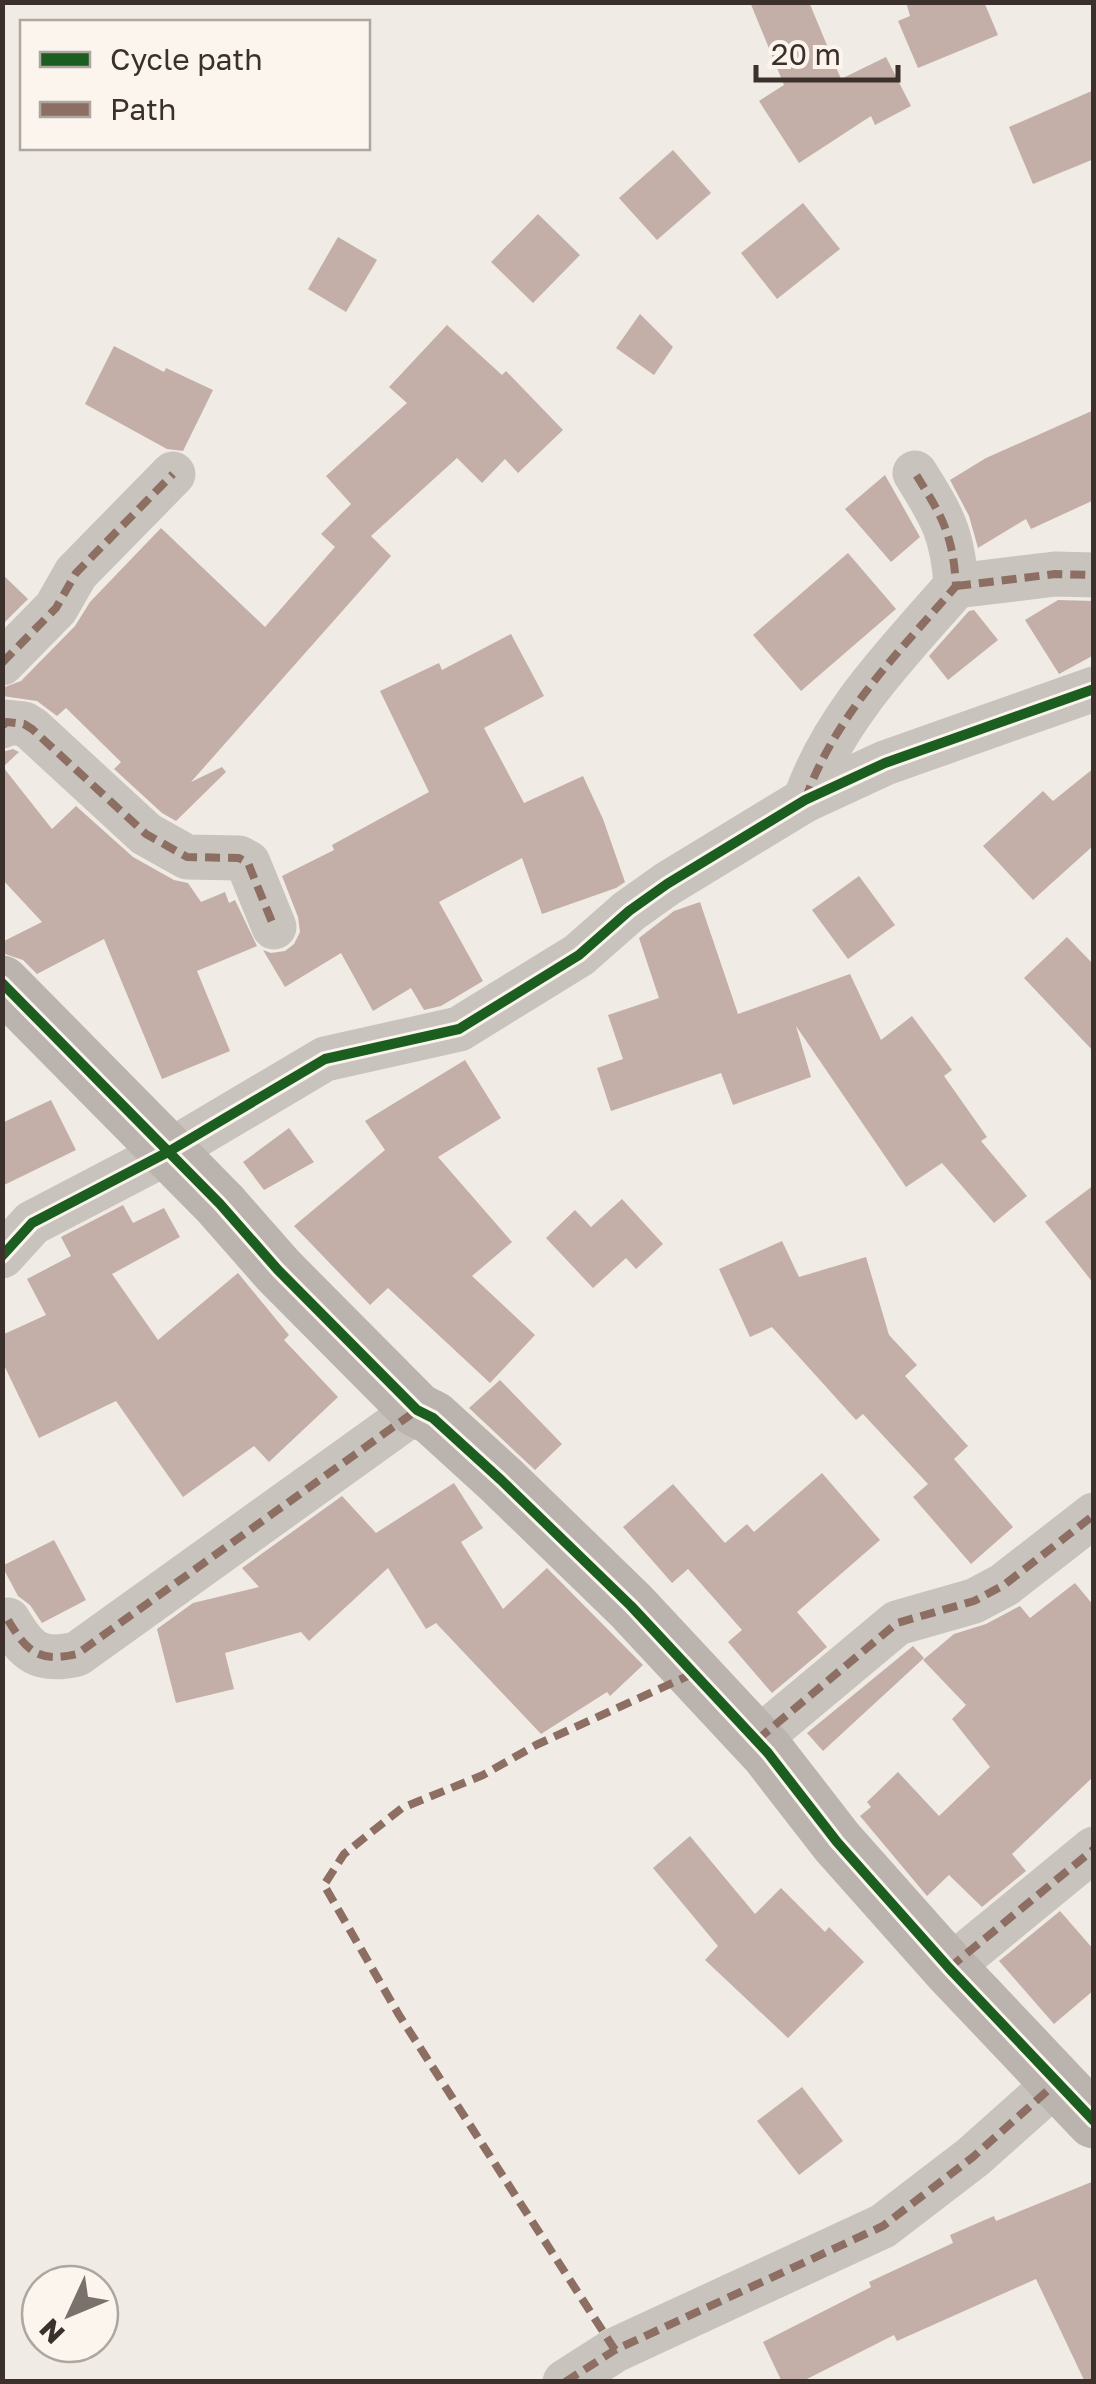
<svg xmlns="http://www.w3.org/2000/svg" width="1096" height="2384" viewBox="0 0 1096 2384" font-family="'Golos Text',sans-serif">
  <rect width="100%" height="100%" fill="#f0ebe5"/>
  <g fill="#c3afa7">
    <path d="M750 2H809L841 79 886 57 911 106 875 125 871 116 799 163 759 101 784 85Z"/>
    <path d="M906 2H984L998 35 918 68 898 21 910 16Z"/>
    <path d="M1094 90V159L1033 184 1009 127Z"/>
    <path d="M673 150 711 193 657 240 619 198Z"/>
    <path d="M803 203 840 249 777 299 741 253Z"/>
    <path d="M538 214 580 255 533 303 491 262Z"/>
    <path d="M338 237 377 260 346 312 308 289Z"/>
    <path d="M640 314 673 347 654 375 616 348Z"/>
    <path d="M447 325 502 375 506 371 563 430 518 473 505 459 482 483 457 458 371 536 391 556 191 782 222 767 226 772 176 821 162 813 114 769 121 762 66 708 57 716 37 701 2 696V688L21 681 75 626 90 602 161 528 265 627 335 547 321 534 351 504 326 476 407 403 389 387Z"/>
    <path d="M114 346 164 372 166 368 213 390 183 451 167 449 85 404Z"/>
    <path d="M1094 410V500L1031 529 1026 519 978 548 969 516 950 480 986 458Z"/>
    <path d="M885 475 920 537 891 562 845 509Z"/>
    <path d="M848 553 896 609 801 691 753 635Z"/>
    <path d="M2 574 28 599 2 625Z"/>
    <path d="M1058 600 1094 601V655L1059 674 1025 620Z"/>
    <path d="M974 610 998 640 948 680 929 656 969 611Z"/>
    <path d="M511 634 544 696 484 728 524 803 583 776 603 819 625 882 616 888 542 914 522 858 439 902 483 981 441 1006 424 1010 411 988 373 1011 341 953 285 987 263 950 271 953 285 951 294 944 300 932 298 917 282 876 334 850 332 845 429 792 380 691 439 663 442 670Z"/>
    <path d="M13 749 19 752 3 767 52 829 76 806 133 857 174 880 188 883 201 902 225 892 229 903 235 900 257 946 197 971 230 1051 162 1079 104 939 37 974 23 960 2 953V942L42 922 2 879V752Z"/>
    <path d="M1094 768V845L1033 900 983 846 1043 791 1053 801Z"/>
    <path d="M859 876 895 925 848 959 812 910Z"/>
    <path d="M700 902 738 1014 850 974 881 1040 912 1016 952 1070 944 1076 987 1137 981 1141 1027 1196 994 1223 942 1163 906 1187 796 1026 811 1077 733 1105 721 1073 611 1111 597 1068 623 1059 608 1015 659 998 639 938 674 911Z"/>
    <path d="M1067 937 1094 965V1052L1024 978Z"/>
    <path d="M465 1060 501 1118 438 1157 512 1242 472 1276 535 1335 490 1383 388 1288 370 1305 294 1226 385 1150 365 1121Z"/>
    <path d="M51 1100 76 1150 2 1186V1123Z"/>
    <path d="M289 1128 314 1162 264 1190 243 1162Z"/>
    <path d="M1094 1185V1284L1045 1222Z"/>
    <path d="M622 1199 663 1244 636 1269 626 1258 593 1288 546 1238 575 1210 591 1227Z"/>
    <path d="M123 1205 133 1223 164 1208 180 1237 112 1274 158 1340 238 1273 289 1335 284 1340 338 1397 269 1462 254 1446 183 1497 116 1401 39 1438 2 1361V1335L46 1315 27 1279 71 1256 61 1237Z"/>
    <path d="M782 1241 799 1277 866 1257 889 1335 917 1365 905 1376 968 1446 954 1459 1013 1527 971 1564 913 1497 928 1484 863 1414 856 1420 772 1327 750 1337 719 1269Z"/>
    <path d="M500 1380 562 1444 535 1470 469 1408Z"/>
    <path d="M822 1473 880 1540 797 1612 827 1647 772 1693 728 1642 742 1630 688 1569 672 1583 623 1527 673 1484 725 1543 747 1524 754 1532Z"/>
    <path d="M454 1483 483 1528 461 1542 503 1609 547 1568 643 1665 610 1696 607 1692 541 1734 436 1623 426 1629 388 1568 309 1641 301 1632 225 1653 234 1689 176 1703 157 1629 193 1603 259 1587 242 1568 342 1496 376 1533Z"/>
    <path d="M54 1540 86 1600 42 1623 30 1605 18 1596 2 1566Z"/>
    <path d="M1075 1583 1094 1606V1776L1012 1854 1026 1871 982 1907 949 1875 927 1896 860 1816 871 1807 867 1802 898 1772 939 1816 990 1767 952 1719 966 1705 923 1660 954 1634 986 1624 1020 1606 1030 1618Z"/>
    <path d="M913 1646 924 1658 823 1751 807 1733Z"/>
    <path d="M690 1836 755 1914 781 1888 825 1932 829 1927 864 1962 788 2038 705 1960 718 1946 653 1868Z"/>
    <path d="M1060 1911 1094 1950V1990L1054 2024 999 1961Z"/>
    <path d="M802 2087 843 2141 799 2175 757 2121Z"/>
    <path d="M1094 2181V2382H1085L1036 2279 897 2341 894 2335 801 2382H782L763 2342 871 2287 869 2282 953 2243 950 2235 994 2216 996 2221Z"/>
  </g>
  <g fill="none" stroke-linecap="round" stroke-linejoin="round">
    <g stroke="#c9c3be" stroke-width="45">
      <path d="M956 586 1055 574 1094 575"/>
      <path d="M2 663 56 608 76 573 173 474"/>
      <path d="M2 726 7 722 24 724 32 729 146 834 187 857 239 858 248 863 274 927"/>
      <path d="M805 800C835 715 898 653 956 586 953 534 942 516 915 473"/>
      <path d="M2 1256 32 1223 168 1152 325 1059 459 1029 579 955 629 911 667 884 805 800 885 763 1094 689"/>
      <path d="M8 1620C27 1652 39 1663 77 1654L417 1410"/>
      <path d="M757 1740 897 1623 974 1601 1004 1585 1094 1515"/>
      <path d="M949 1968 1094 1849"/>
      <path d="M565 2382 615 2350 883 2226 973 2157 1056 2083"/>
    </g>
    <path stroke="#bab3ae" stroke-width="55" d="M2 983 220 1204 278 1270 417 1410 433 1418 501 1480 631 1606 768 1753 837 1842 949 1968 1094 2121"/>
    <g stroke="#8d6e63" stroke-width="8" stroke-dasharray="15 8" stroke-linecap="butt">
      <path d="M956 586 1055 574 1094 575"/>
      <path d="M2 663 56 608 76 573 173 474"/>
      <path d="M2 726 7 722 24 724 32 729 146 834 187 857 239 858 248 863 274 927"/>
      <path d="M805 800C835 715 898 653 956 586 953 534 942 516 915 473"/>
      <path d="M8 1620C27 1652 39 1663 77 1654L417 1410"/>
      <path d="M757 1740 897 1623 974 1601 1004 1585 1094 1515"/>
      <path d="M949 1968 1094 1849"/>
      <path d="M615 2350 399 2015 324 1885 344 1854 402 1808 483 1775 536 1745 692 1674"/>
      <path d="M565 2382 615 2350 883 2226 973 2157 1056 2083"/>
    </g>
    <g stroke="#fbf5ee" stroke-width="16">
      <g id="cycleway">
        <path d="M2 983 220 1204 278 1270 417 1410 433 1418 501 1480 631 1606 768 1753 837 1842 949 1968 1094 2121"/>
        <path d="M2 1256 32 1223 168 1152 325 1059 459 1029 579 955 629 911 667 884 805 800 885 763 1094 689"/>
      </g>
    </g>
    <use href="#cycleway" stroke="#1b5e20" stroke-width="10"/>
  </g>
  <rect width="1096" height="2384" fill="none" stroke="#3b302b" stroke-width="10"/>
  <rect x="20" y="20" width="350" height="130" fill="#fbf5ee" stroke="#aea6a0" stroke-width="2.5"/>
  <rect x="40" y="52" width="50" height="15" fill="#1b5e20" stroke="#aea6a0" stroke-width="2.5"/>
  <text x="110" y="70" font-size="30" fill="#3b302b">Cycle path</text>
  <rect x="40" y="102" width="50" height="15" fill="#8d6e63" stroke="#aea6a0" stroke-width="2.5"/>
  <text x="110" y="120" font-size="30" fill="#3b302b">Path</text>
  <g transform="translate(70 2314) rotate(226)"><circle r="48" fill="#fbf5ee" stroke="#aea6a0" stroke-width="2.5"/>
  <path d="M0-8L18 38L0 25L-18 38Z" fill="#7a716c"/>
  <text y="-15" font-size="28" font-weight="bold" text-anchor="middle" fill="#3b302b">N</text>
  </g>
  <path d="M756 65v15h142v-15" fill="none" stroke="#3b302b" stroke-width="5"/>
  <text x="771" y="65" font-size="30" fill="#3b302b" stroke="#fbf5ee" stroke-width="8" paint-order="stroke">20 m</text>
</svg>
